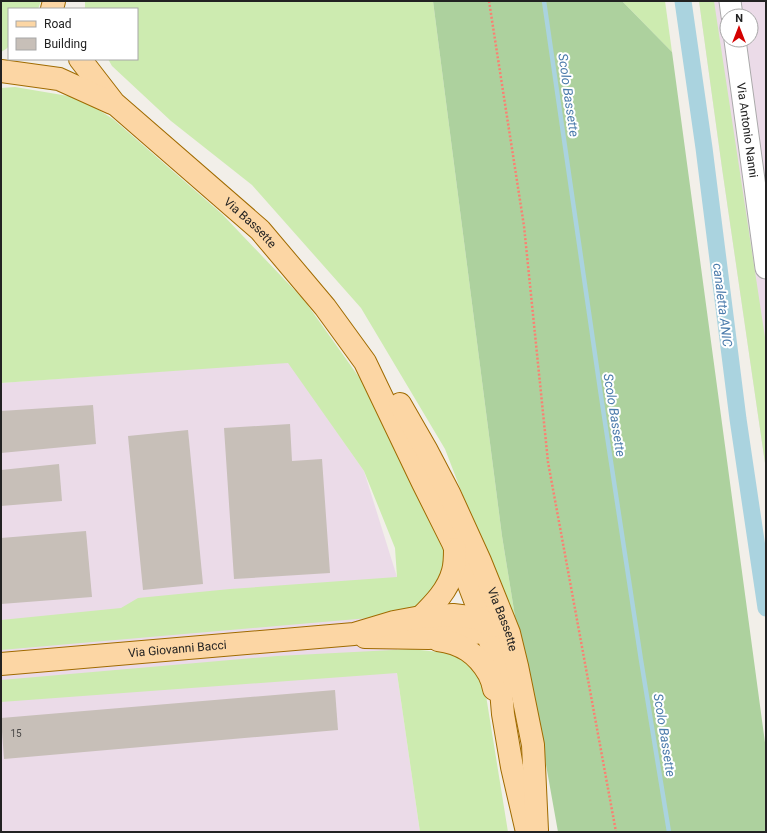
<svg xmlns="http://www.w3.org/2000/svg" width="767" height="833" viewBox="0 0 767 833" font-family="Roboto,sans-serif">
  <rect width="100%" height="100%" fill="#f2efe9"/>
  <g fill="#ebdbe8" fill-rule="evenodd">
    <path d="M699 1H766V470L722 168ZM727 16H751V40H727Z"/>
    <path d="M288 362 364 471 397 577V673L420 832H1V383Z"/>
  </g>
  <g fill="#cdebb0">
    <path d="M1 1H41L38 9H9V46L6 49 1 52Z"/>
    <path d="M85 1H433L502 536 519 641 445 449 361 308 252 185 171 121 112 66 108 59H137V9H85Z"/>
    <path d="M622 1H665L672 52Z"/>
    <path d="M699 1H714L720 41 766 344V470L722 168Z"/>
    <path d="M15 87 80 98 113 119 222 214 304 300 366 387 435 516 446 555 442 573 432 596 416 608 369 618 1 650V620L121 608 138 598 230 589 397 577 395 548 364 471 288 363 1 383V88Z"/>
    <path d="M412 649 455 654 483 677 508 832H420L397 673 1 702V680L277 656Z"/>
  </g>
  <path fill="#add19e" d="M433 1H622L672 52 766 750V832H558L538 720 519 641 502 536Z"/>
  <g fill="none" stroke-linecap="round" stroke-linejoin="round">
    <path stroke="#aad3df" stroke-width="4.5" d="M544 1 601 396 641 660 669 832"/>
    <path stroke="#aad3df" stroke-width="17" d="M683 1 704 148 738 419 766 608"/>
  </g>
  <g fill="#c7bfb8">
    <path d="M93 405 96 444 1 453V411Z"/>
    <path d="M290 424 292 461 322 459 330 573 234 579 224 428Z"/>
    <path d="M188 430 203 584 143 590 128 436Z"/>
    <path d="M59 464 62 501 1 506V470Z"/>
    <path d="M86 531 92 597 1 604V538Z"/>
    <path d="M335 690 338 730 4 759 1 718Z"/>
  </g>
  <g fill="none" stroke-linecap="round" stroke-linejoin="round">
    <g stroke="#a9a9a9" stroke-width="23">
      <g id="minor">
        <path d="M730 1 732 16"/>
        <path id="s1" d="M735 40 766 268"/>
      </g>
    </g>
    <g stroke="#a06b00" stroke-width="24">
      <g id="major">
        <path d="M52 9 54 1"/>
        <path id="s2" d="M80 59 114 103 260 230 325 307 365 362 423 483 453 543 483 621 497 662 500 678 503 714 512 767 527 832"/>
        <path d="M1 71 59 79 112 103"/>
        <path id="s3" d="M400 404 427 451 449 493 480 561 509 633 517 666 533 745 537 830"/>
        <path d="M421 617C434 604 448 590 453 571 455 564 455 556 455 549"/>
        <path d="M365 637 428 638 483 632 491 619V617"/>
        <path d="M438 640C461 643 477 653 489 674 491 678 493 684 494 689"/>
        <path id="s4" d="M1 664 354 634 394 622 421 617 453 615 478 618 492 626"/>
      </g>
    </g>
    <path stroke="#fa8072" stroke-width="2.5" stroke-dasharray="2 2" stroke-linecap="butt" d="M489 1 524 226 548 462 616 832"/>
    <use href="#minor" stroke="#fff" stroke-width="21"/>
    <use href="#major" stroke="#fcd6a4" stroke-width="22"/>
  </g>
  <g text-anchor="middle" stroke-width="4" stroke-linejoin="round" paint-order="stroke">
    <g font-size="10" fill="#4b4948">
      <text x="16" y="737">15</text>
    </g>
    <g font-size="12" fill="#222" stroke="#fff">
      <text dy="4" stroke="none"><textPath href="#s1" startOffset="91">Via Antonio Nanni</textPath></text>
      <text dy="4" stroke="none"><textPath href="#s2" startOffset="237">Via Bassette</textPath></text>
      <text dy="4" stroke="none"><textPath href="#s3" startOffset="239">Via Bassette</textPath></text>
      <text dy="4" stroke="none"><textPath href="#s4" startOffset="177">Via Giovanni Bacci</textPath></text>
    </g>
    <g font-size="13" font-style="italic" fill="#4a7aab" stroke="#fff">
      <text transform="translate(569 95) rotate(82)" y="5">Scolo Bassette</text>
      <text transform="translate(723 305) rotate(83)" y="5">canaletta ANIC</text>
      <text transform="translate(615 415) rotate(81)" y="5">Scolo Bassette</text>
      <text transform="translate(665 735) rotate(81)" y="5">Scolo Bassette</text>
    </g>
  </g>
  <rect width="767" height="833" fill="none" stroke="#222222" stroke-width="4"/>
  <rect x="8" y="8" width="130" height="52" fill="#ffffff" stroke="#a7a7a7"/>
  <rect x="16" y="21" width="20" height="6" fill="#fcd6a4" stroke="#a7a7a7"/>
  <text x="44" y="28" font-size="12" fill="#222222">Road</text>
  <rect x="16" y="38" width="20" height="12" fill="#c7bfb8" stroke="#a7a7a7"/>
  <text x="44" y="48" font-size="12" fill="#222222">Building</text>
  <g transform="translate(739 28)"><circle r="19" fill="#ffffff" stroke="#a7a7a7"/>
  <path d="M0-3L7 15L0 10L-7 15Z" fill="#d40000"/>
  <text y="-6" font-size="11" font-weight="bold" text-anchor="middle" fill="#222222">N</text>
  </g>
</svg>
